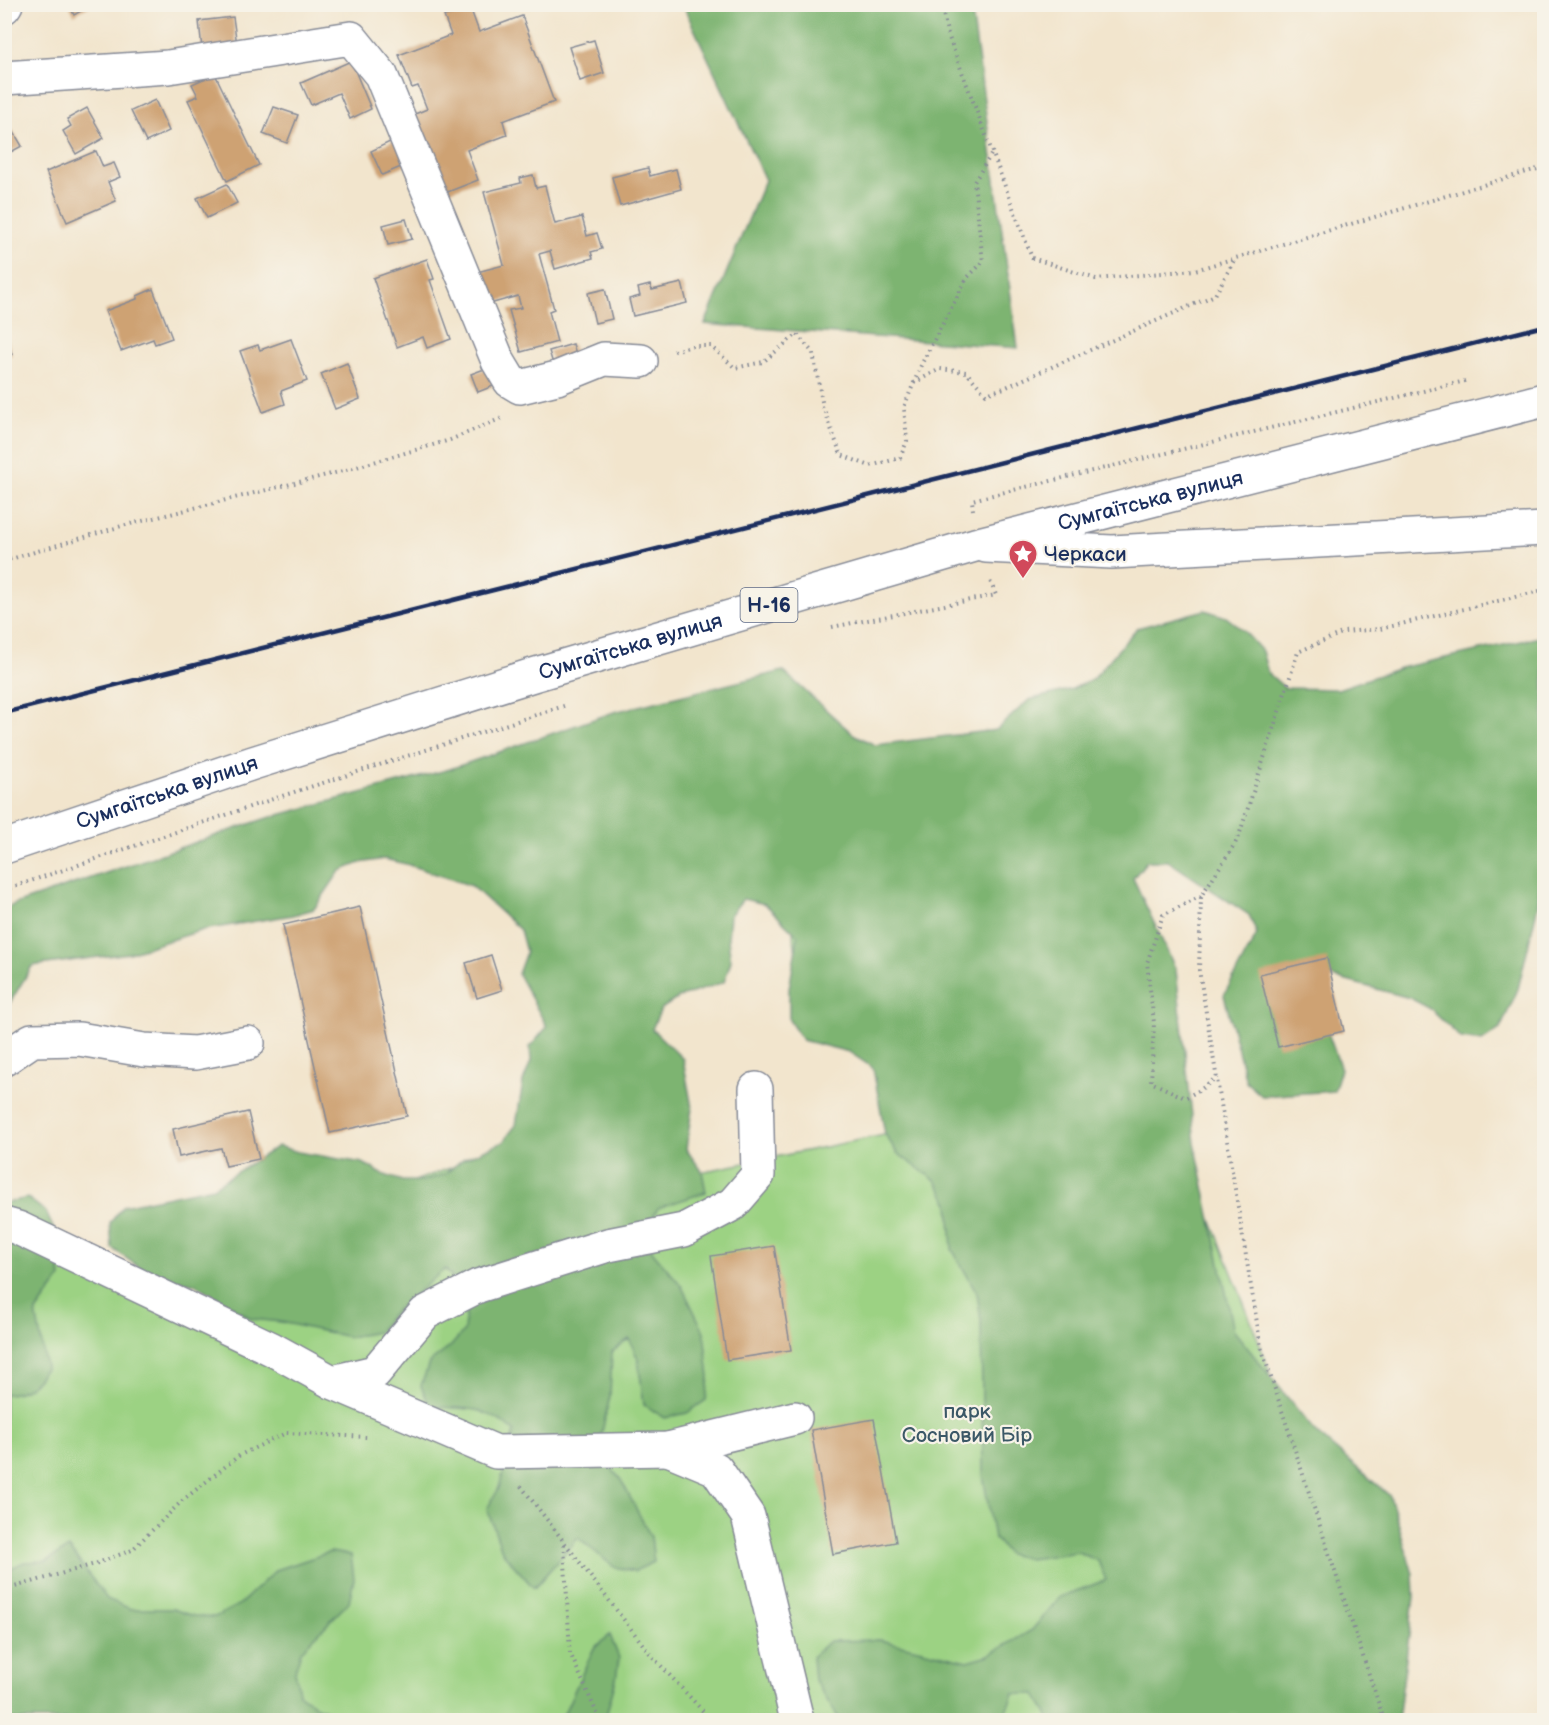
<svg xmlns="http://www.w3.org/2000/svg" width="1549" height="1725" viewBox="0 0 1549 1725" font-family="'Balsamiq Sans',sans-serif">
  <rect width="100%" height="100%" fill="#f7f3e8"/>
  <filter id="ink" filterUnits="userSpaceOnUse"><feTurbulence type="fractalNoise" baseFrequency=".0167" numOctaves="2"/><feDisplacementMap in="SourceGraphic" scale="12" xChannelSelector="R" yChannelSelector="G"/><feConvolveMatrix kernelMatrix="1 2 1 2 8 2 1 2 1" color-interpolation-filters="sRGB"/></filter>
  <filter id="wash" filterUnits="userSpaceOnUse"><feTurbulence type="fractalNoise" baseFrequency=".008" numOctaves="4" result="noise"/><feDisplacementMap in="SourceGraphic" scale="24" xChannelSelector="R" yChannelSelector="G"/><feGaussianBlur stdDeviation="1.35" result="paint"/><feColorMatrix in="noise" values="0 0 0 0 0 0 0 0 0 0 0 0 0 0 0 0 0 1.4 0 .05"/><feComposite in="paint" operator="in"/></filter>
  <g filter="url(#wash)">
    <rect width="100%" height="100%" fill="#f2e5cd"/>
    <path fill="#9cd283" stroke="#5c8070" stroke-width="1.5" d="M776 821 1120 987 1261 1347 1387 1720H5L4 1250 194 1301 298 1299 412 1182 507 1147 592 1194 914 1129 903 1060 803 999Z"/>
    <g fill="#7db471" stroke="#4c7268" stroke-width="1.5">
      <path d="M683 5H971L1018 348 705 324 765 180Z"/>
      <path d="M1205 610 1226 617 1244 631 1262 651 1268 673 1285 688 1338 689 1400 668 1544 636V841L1538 905 1518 989 1500 1029 1482 1041 1461 1038 1429 1008 1410 998 1317 973V1002L1341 1069 1334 1091 1262 1096 1246 1082 1224 995 1257 934 1249 915 1168 861H1147L1133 878 1176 970 1195 1143 1234 1331 1317 1434 1390 1496 1413 1574 1414 1597 1398 1720H1050L1036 1694H1013L1003 1718 999 1720H840L814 1680 812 1657 829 1641 880 1640 968 1661 989 1655 1032 1630 1060 1597 1106 1580 1098 1561 1078 1552 1030 1559 1008 1554 994 1538 983 1475 981 1320 977 1293 952 1249 949 1203 936 1181 897 1153 885 1134 873 1068 849 1052 802 1040 789 1020V989L798 936 765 904 743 899 730 915 728 939 731 961 724 982 678 998 661 1009 652 1029 683 1059 692 1108 686 1149 702 1171 706 1192 658 1208 647 1227 652 1251 681 1285 704 1332 709 1378 706 1400 687 1413 665 1418 644 1405 638 1359 629 1339 612 1352 610 1396 600 1441 606 1462 621 1480 651 1537 654 1562 635 1571 614 1567 578 1538 534 1588 503 1553 487 1509 499 1488 514 1431C482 1405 469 1409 430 1407L421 1386 429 1363 450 1347 464 1331 466 1309 460 1287 445 1269 391 1315 378 1332 349 1337 281 1322 252 1319 195 1284 150 1275 112 1248 110 1223 123 1206 213 1187 278 1146 298 1152 363 1163 382 1174 402 1181H424L445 1174 463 1159 503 1142 516 1125 523 1082 531 1061 530 1047 547 1027 518 974 526 952 520 930 472 886 406 864 384 859 360 863 340 871 314 909 293 915 203 930 129 953 32 966 5 1011V909L15 904 264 819 450 769 614 712 783 671 853 734 875 745 996 730 1029 700 1072 689 1093 679 1137 628Z"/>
      <path d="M28 1198 46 1212 55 1232 61 1277 36 1312 46 1367C35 1384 27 1394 4 1394V1203Z"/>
      <path d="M69 1548 107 1599 131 1609H173L194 1616 215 1617 240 1604 276 1570 330 1552 351 1555 354 1579 349 1602 301 1651 295 1671 299 1693 315 1705 349 1720H5V1571L24 1562 46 1561Z"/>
      <path d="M610 1635 619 1658 616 1679 605 1720H561L594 1648Z"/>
    </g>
    <g id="blocks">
      <g fill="#cea273">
        <path d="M69 4H93L74 15Z"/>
        <path d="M471 10 479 32 522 16 554 102 503 121 507 135 467 150 478 180 445 193 415 114 427 109 418 86 412 88 399 55 451 35 444 16Z"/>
        <path d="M233 17 237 45 202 49 199 21Z"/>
        <path d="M594 40 604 73 580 81 569 47Z"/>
        <path d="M351 61 371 109 350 119 339 93 311 105 301 83Z"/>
        <path d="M215 74 259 165 227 181 188 100 198 96 192 84Z"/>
        <path d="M155 100 169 131 146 142 131 111Z"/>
        <path d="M274 107 298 115 287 143 263 134Z"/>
        <path d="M87 108 104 138 76 154 63 131 71 126 67 119Z"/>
        <path d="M12 129 22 146 7 154 4 149V134Z"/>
        <path d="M396 139 408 164 382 175 371 151Z"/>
        <path d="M96 151 103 167 114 163 120 177 108 182 116 201 67 222 46 172Z"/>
        <path d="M648 168 650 176 676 169 681 189 620 206 612 177Z"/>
        <path d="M533 175 536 188 545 186 555 224 582 217 587 236 597 233 602 249 591 252 593 258 555 269 550 251 539 254 554 309 549 311 557 342 521 352 509 310 521 308 518 296 486 305 477 272 504 265 484 192 521 183 520 178Z"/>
        <path d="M227 184 237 203 207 218 197 198Z"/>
        <path d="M406 219 412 239 388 245 383 225Z"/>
        <path d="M427 259 434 279 430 280 451 339 427 348 423 337 397 347 373 278Z"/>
        <path d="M682 283 687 303 633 316 629 299 640 296 638 288 650 285 652 290Z"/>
        <path d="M153 289 172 338 155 344 153 339 121 351 105 311 137 299V296Z"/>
        <path d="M605 289 612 319 595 323 588 293Z"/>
        <path d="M4 327 12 355 4 357Z"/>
        <path d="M291 339 307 381 281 391 285 404 263 412 240 351 258 345 260 350Z"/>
        <path d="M573 344 577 357 553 364 549 351Z"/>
        <path d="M347 363 360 399 335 409 321 374Z"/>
        <path d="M487 368 493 386 478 392 471 374Z"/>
        <path d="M360 907 407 1116 330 1133 283 925Z"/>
        <path d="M491 955 502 990 477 998 466 963Z"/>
        <path d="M1327 958 1344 1031 1278 1047 1260 974Z"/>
        <path d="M248 1112 259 1159 226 1166 221 1148 179 1157 173 1129Z"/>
        <path d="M774 1246 791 1350 727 1360 711 1256Z"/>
        <path d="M874 1419 896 1542 833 1554 811 1430Z"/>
      </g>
    </g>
  </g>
  <g filter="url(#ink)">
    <use href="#blocks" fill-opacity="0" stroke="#868a96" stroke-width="1.5"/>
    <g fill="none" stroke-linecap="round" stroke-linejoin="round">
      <g stroke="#868a96" stroke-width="36">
        <g id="minor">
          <path d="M4 7 6 4"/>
          <path d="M4 78 168 67 351 38 381 75 498 361 510 381 520 387 557 378 604 359 641 361"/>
          <path d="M986 546 1112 552 1544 529"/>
          <path d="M4 1059 32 1040 79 1039 144 1050 195 1053 248 1043"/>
          <path d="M4 1224 18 1228 272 1349 332 1382 496 1452 668 1449 795 1418"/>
          <path d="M332 1382 375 1372 425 1313 478 1286 608 1245 684 1230 733 1204 758 1175 756 1089"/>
          <path d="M668 1449 716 1469 748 1516 797 1720"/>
        </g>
      </g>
      <g stroke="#868a96" stroke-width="36">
        <g id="major">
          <path id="s1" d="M4 847 253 763 533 675 975 545 1544 400"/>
        </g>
      </g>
      <g stroke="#868a96" stroke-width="4" stroke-dasharray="1.5 4.5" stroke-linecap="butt">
        <path d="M941 4 947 32 1032 258 1096 279 1195 270 1544 167"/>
        <path d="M674 351 692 346H711L735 368 763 362 797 334 813 353 823 407 841 455 870 466 900 458 907 441 904 407 922 363 967 278 983 262 974 182 992 153"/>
        <path d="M914 383 940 369 966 372 986 394 1004 388 1215 295 1235 259"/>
        <path d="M973 510 972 500 1465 381"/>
        <path d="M4 561 122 526 339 472 450 440 502 418"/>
        <path d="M832 627 996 595 990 581"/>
        <path d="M4 890 285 795 564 706"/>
        <path d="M1201 896 1163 915 1147 963 1154 1023 1151 1082 1185 1098 1200 1090 1217 1077"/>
        <path d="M521 1486 651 1655 711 1720"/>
        <path d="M564 1544 570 1653 600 1720"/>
        <path d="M4 1590 95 1564 132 1550 183 1500 240 1455 286 1433 367 1437"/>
        <path d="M1384 1720 1261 1347 1199 970 1201 896 1238 839 1298 652 1344 632 1380 629 1544 590"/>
      </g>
      <use href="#minor" stroke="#fff" stroke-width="33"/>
      <use href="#major" stroke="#fff" stroke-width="33"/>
      <path stroke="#1b2f5e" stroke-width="4.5" d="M4 713C518 585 1031 453 1544 326"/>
    </g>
  </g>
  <defs>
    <g id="sight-pin" transform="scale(1.5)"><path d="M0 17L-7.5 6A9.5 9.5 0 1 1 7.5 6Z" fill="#d1495b" stroke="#f7f3e8"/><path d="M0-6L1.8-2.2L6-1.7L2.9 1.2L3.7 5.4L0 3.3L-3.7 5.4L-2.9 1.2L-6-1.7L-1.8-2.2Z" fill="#fff"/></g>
  </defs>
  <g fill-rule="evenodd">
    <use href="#sight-pin" x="1023" y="554"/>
  </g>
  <g text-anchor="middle" stroke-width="4.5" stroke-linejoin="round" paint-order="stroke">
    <rect fill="#f7f3e8" stroke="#5d6a87" stroke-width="1.5" x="740.5" y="588" width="57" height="34" rx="4.5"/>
    <g font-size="20" font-weight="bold" fill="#1b2f5e">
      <text x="769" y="612">Н-16</text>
    </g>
    <g font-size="21" fill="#1b2f5e" stroke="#f7f3e8">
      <text dy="7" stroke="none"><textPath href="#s1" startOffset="1198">Сумгаїтська вулиця</textPath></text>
      <text dy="7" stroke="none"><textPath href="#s1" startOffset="658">Сумгаїтська вулиця</textPath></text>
      <text dy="7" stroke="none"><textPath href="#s1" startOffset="172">Сумгаїтська вулиця</textPath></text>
    </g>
    <g font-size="21" fill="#1b2f5e" stroke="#f7f3e8" text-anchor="start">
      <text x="1044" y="561">Черкаси</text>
    </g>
    <g font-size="21" fill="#3b5867" stroke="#f7f3e8">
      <text x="967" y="1418">парк<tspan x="967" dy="24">Сосновий Бір</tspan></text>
    </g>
  </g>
  <rect width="1549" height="1725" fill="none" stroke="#f7f3e8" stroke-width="24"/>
</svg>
